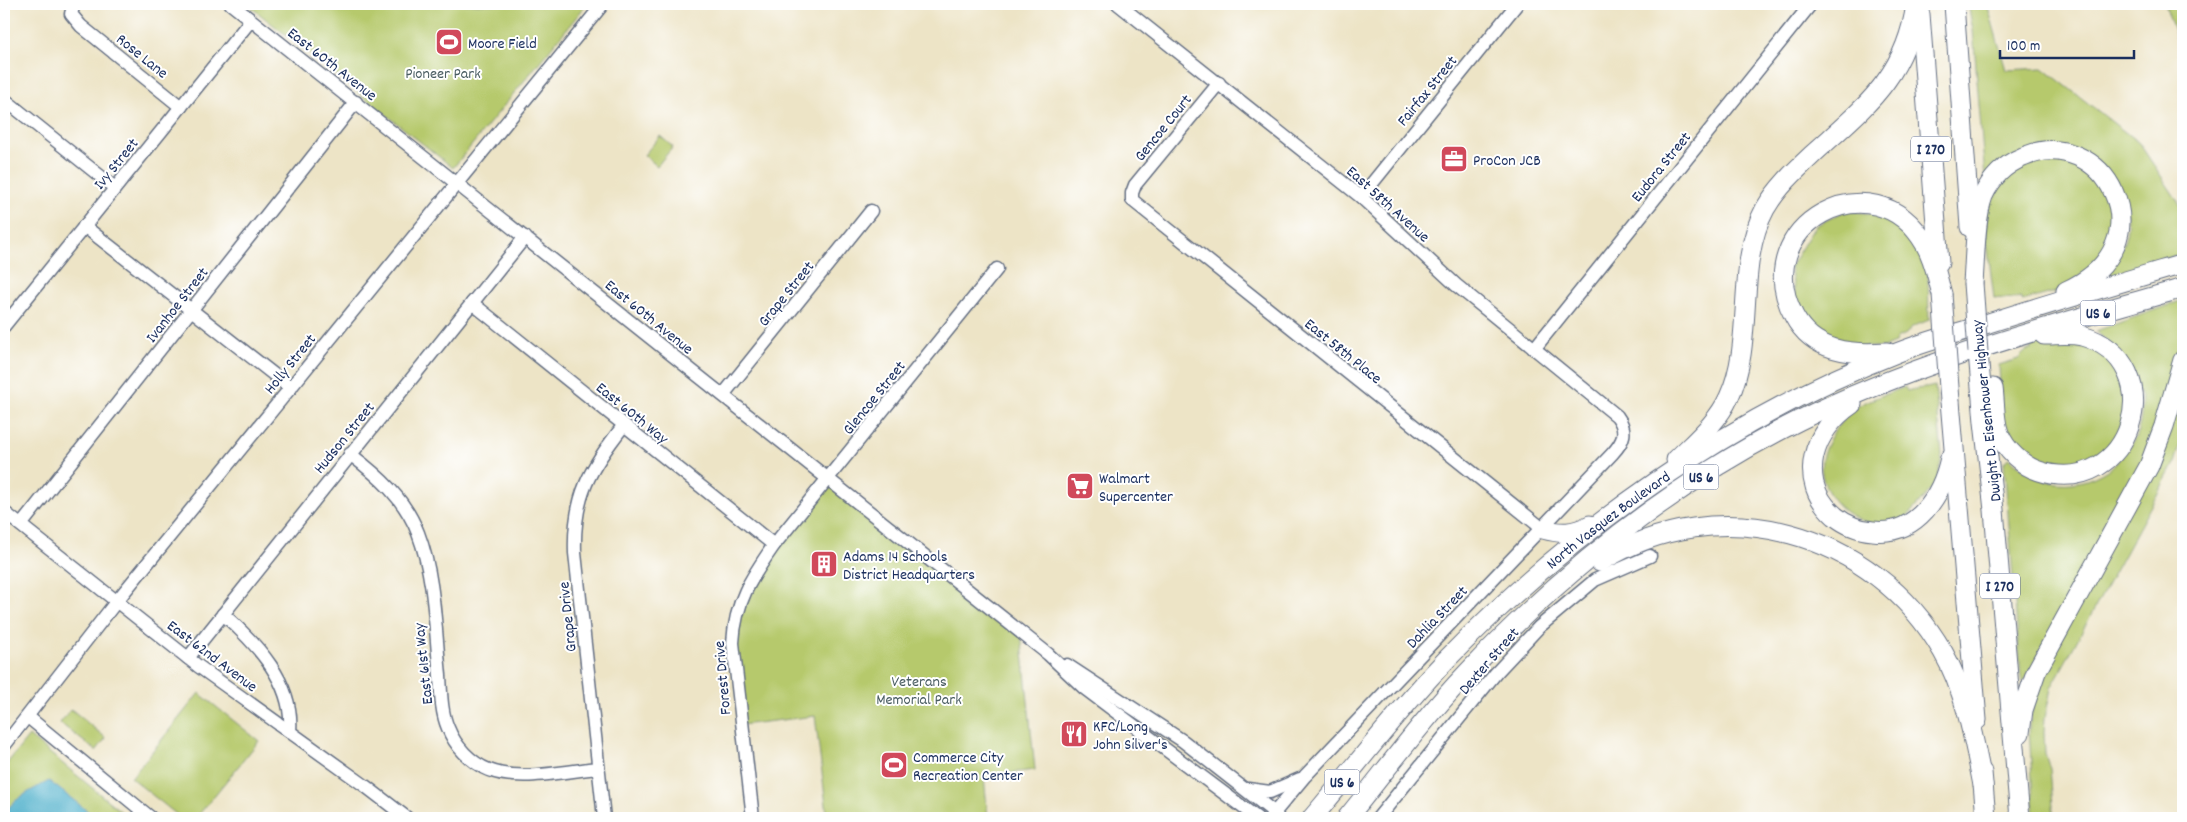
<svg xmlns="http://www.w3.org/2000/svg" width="2187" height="822" viewBox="0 0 2187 822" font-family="Dekko,sans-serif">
  <rect width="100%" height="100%" fill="#fff"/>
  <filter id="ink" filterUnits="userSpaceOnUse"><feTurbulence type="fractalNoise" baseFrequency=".02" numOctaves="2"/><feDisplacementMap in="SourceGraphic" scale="10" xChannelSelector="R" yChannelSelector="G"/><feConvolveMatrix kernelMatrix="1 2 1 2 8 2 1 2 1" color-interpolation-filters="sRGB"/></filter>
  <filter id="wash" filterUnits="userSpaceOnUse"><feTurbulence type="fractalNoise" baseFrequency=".0096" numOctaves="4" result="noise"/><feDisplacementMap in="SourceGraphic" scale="20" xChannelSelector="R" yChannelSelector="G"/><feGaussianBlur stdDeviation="1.12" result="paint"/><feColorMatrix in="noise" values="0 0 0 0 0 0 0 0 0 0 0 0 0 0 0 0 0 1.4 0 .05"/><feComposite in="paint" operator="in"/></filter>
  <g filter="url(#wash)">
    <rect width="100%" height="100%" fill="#ede4c6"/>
    <g fill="#b6c96c" stroke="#687c65">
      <path d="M247 4H587L453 168Z"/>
      <path d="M1968 4H1987L2006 70 2043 68 2139 143 2183 209V253L2097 281C2117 258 2130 244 2127 212L2066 147 1985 179 1973 30Z"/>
      <path d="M2165 4H2183V58Z"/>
      <path d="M660 136 673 147 657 166 644 155Z"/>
      <path d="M2037 159 2066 160 2095 176 2113 210 2107 253 2063 290 2022 301 2021 297C2011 300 2004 297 1994 299L1985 226 1986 209 2002 178Z"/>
      <path d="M1845 211 1887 215 1915 239 1928 273 1929 320 1912 327 1906 334 1896 338 1897 342 1885 347H1839L1799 317 1790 267 1815 226Z"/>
      <path d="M2183 300V343L2145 458 2108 517 2091 556 2024 682 2021 678 2004 463 2008 458C2021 467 2035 479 2051 482 2090 490 2132 462 2140 423 2141 416 2143 407 2141 400 2139 390 2127 362 2121 355 2113 346 2104 339 2096 331Z"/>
      <path d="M2058 339 2096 348 2122 375 2129 409 2107 455 2059 470 2020 453 2002 423 1999 365 2018 359 2026 351 2032 349V346Z"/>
      <path d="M1935 386 1942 455 1937 483 1905 519C1895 521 1881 525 1871 523 1843 518 1817 489 1822 459 1826 441 1839 422 1853 410 1864 400 1891 393 1905 387L1907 391C1915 388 1925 389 1935 386Z"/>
      <path d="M2183 387V434L2175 462 2051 688 2045 718 2044 732 2045 754 2050 769 2054 818H2034L2029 726 2036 692Z"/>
      <path d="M828 478 1021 633 1035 770 984 776 988 818H793L827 813 815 716 741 725 733 643 742 598Z"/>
      <path d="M199 693 259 741 196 818H181L131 778Z"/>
      <path d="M71 709 106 738 96 751 60 723Z"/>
      <path d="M29 736 129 818H4V767Z"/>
    </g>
    <path fill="#4aadc9" stroke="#326e94" d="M49 781 89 812 87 818H4C5 802 36 788 49 781Z"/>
  </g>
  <g filter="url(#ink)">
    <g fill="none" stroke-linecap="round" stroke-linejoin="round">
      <g stroke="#646e82" stroke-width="15">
        <g id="minor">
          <path d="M74 4 71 14 81 26 181 107"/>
          <path d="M231 4 1048 654 1084 688 1257 818"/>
          <path d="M1118 4 1361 197 1456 285 1617 416C1628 431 1624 441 1612 454L1305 776 1270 818"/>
          <path d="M1219 83 1135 185 1132 193V200L1543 529"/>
          <path d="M4 99 115 188"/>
          <path d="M1361 197 1517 4"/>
          <path d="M84 226 291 388"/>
          <path d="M472 303 774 545"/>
          <path d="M4 326 251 20"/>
          <path d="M1534 349 1811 4"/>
          <path d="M723 395 871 211"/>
          <path d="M350 454C379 476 405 499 418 533 435 577 435 629 440 675 441 692 441 712 448 728 455 746 471 763 489 770 519 782 566 771 598 768"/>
          <path d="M4 512 198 666 364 785 407 818"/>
          <path d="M21 525 356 102"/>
          <path d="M223 614C257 644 294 683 290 731"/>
          <path d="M188 658 525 237"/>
          <path d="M1067 665 1183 741 1275 813 1278 818"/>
          <path d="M28 717 151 818"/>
          <path d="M4 746 116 602 603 4"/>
          <path d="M1248 789 1270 792 1300 779"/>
          <path d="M604 818 575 553C573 496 590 468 624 425"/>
          <path d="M753 818 733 643C735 602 751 578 774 545L997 269"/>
          <path d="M1378 818 1496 673 1539 627 1595 580 1650 556"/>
        </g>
      </g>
      <g stroke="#646e82" stroke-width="21">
        <g id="highway">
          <path d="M1954 4 1970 227"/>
          <path d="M1920 14 1939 263"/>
          <path d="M1973 283C1975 259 1975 217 1983 196 1991 179 2005 164 2023 157 2102 122 2172 243 2066 291"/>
          <path d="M1887 352C1851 355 1813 352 1794 316 1746 227 1874 155 1925 244 1934 259 1937 277 1942 294"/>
          <path d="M1978 352 1984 422 1994 510 2020 818"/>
          <path d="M1993 388C1995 402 1994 420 1999 433 2005 450 2023 466 2039 471 2132 501 2174 362 2082 336 2070 333 2057 335 2044 335"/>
          <path d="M1950 401 1977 720"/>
          <path d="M1852 404C1813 430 1795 481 1835 516 1846 525 1859 530 1873 531 1917 536 1942 495 1950 458"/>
          <path d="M1676 460C1695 441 1718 422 1729 397 1755 342 1735 264 1765 209 1777 188 1795 171 1812 155 1863 108 1906 78 1916 4"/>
          <path d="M1543 529C1561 534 1573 534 1590 525"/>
          <path d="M1600 562C1719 488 1874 531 1943 652 1966 692 1974 741 1983 785"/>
          <path d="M2020 733 2023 710 2036 672 2149 466 2164 426 2183 360"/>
          <path d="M1982 772 1986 818"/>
          <path id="s1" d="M1312 818C1356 766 1398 710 1446 660 1572 530 1729 418 1899 352 1922 343 1946 336 1970 329 2040 306 2112 285 2183 264"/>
          <path d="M1347 818C1387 769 1424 718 1467 673 1562 572 1674 483 1798 421 1920 360 2053 326 2183 288"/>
        </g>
      </g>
      <use href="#minor" stroke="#fff" stroke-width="12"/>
      <use href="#highway" stroke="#fff" stroke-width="19"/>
      <g stroke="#646e82" stroke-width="21" stroke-linecap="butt">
        <g id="highway-bridge">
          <path d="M1973 283 1978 352"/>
          <path d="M1942 294 1950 401"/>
        </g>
      </g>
      <use href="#highway-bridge" stroke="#fff" stroke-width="19"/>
    </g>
  </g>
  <defs>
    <g id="stadium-square" transform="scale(1.4375)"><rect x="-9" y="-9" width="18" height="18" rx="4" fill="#d1495b" stroke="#fff"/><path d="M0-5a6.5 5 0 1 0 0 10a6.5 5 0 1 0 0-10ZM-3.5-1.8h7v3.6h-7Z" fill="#fff"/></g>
    <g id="office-square" transform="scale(1.4375)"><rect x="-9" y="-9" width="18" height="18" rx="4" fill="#d1495b" stroke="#fff"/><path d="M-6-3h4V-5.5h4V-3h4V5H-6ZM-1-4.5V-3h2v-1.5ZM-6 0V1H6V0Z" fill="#fff"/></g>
    <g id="supermarket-square" transform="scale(1.4375)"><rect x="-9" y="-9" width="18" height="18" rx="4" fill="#d1495b" stroke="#fff"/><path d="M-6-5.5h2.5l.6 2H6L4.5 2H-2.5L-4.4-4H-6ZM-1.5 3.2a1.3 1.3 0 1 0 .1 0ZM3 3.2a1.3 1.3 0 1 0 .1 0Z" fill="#fff"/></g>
    <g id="building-square" transform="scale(1.4375)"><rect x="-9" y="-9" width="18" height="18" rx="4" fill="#d1495b" stroke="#fff"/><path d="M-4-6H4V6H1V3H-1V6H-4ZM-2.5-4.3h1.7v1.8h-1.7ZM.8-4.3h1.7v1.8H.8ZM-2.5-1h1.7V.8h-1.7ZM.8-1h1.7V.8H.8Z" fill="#fff"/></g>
    <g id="restaurant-square" transform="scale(1.4375)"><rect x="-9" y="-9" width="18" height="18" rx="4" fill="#d1495b" stroke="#fff"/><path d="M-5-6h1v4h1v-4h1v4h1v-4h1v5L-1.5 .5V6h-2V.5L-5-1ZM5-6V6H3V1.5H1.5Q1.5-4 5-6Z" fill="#fff"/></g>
  </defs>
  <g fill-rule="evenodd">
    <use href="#stadium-square" x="449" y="42"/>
    <use href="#office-square" x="1454" y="159"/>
    <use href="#supermarket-square" x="1080" y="486"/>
    <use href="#building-square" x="824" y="564"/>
    <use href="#restaurant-square" x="1074" y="734"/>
    <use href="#stadium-square" x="894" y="765"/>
  </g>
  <g text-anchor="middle" stroke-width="4" stroke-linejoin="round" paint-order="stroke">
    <g fill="#fff" stroke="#5f6d8e" stroke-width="1">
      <rect x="1911" y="136.5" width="40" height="25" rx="4"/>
      <rect x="2080.5" y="300.5" width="35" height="25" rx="4"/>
      <rect x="1683.5" y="464.5" width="35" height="25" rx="4"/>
      <rect x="1980" y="573.5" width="40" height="25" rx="4"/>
      <rect x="1324.5" y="769.5" width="35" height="25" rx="4"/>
    </g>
    <g font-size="15" font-weight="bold" fill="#1b2f5e">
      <text x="1931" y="154">I 270</text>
      <text x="2098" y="318">US 6</text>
      <text x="1701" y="482">US 6</text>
      <text x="2000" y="591">I 270</text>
      <text x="1342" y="787">US 6</text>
    </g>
    <g font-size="16" fill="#1b2f5e" stroke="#fff" text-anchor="start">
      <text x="468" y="48">Moore Field</text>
      <text x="1473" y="165">ProCon JCB</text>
      <text x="1099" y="483">Walmart<tspan x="1099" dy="18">Supercenter</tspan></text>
      <text x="843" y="561">Adams 14 Schools<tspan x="843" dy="18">District Headquarters</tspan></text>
      <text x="1093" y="731">KFC/Long<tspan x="1093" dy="18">John Silver's</tspan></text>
      <text x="913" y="762">Commerce City<tspan x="913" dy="18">Recreation Center</tspan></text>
    </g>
    <g font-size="16" fill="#1b2f5e" stroke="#fff">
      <text transform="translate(143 55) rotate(39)" y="6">Rose Lane</text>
      <text transform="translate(333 63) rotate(38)" y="6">East 60th Avenue</text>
      <text transform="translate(1426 90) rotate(-51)" y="6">Fairfax Street</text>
      <text transform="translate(1162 127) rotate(-51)" y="6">Gencoe Court</text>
      <text transform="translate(115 163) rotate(-51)" y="6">Ivy Street</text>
      <text transform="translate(1660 166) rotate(-51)" y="6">Eudora Street</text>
      <text transform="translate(1389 203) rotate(42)" y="6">East 58th Avenue</text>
      <text transform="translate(785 293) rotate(-51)" y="6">Grape Street</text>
      <text transform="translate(176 304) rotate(-52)" y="6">Ivanhoe Street</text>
      <text transform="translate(650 316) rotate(39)" y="6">East 60th Avenue</text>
      <text transform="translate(1344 350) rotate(39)" y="6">East 58th Place</text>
      <text transform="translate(289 363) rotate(-51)" y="6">Holly Street</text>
      <text transform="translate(873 397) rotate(-51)" y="6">Glencoe Street</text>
      <text transform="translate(1985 411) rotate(-96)" y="6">Dwight D. Eisenhower Highway</text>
      <text transform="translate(633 412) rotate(39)" y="6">East 60th Way</text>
      <text transform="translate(343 437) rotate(-51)" y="6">Hudson Street</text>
      <text dy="6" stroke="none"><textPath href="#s1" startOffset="422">North Vasquez Boulevard</textPath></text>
      <text transform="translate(1436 616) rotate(-46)" y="6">Dahlia Street</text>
      <text transform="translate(566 617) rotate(-96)" y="6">Grape Drive</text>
      <text transform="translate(213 655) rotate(37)" y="6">East 62nd Avenue</text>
      <text transform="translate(1488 660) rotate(-49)" y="6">Dexter Street</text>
      <text transform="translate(422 664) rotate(-96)" y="6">East 61st Way</text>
      <text transform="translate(721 678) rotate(-95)" y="6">Forest Drive</text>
    </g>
    <g font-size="16" fill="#4a5d62" stroke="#fff">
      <text x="443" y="78">Pioneer Park</text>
      <text x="919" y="686">Veterans<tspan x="919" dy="18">Memorial Park</tspan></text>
    </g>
  </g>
  <rect width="2187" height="822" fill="none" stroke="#fff" stroke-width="20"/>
  <path d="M2000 50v8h134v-8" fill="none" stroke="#1b2f5e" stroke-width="2.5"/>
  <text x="2007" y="50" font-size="15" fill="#1b2f5e" stroke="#ffffff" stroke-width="4" paint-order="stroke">100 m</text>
</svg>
